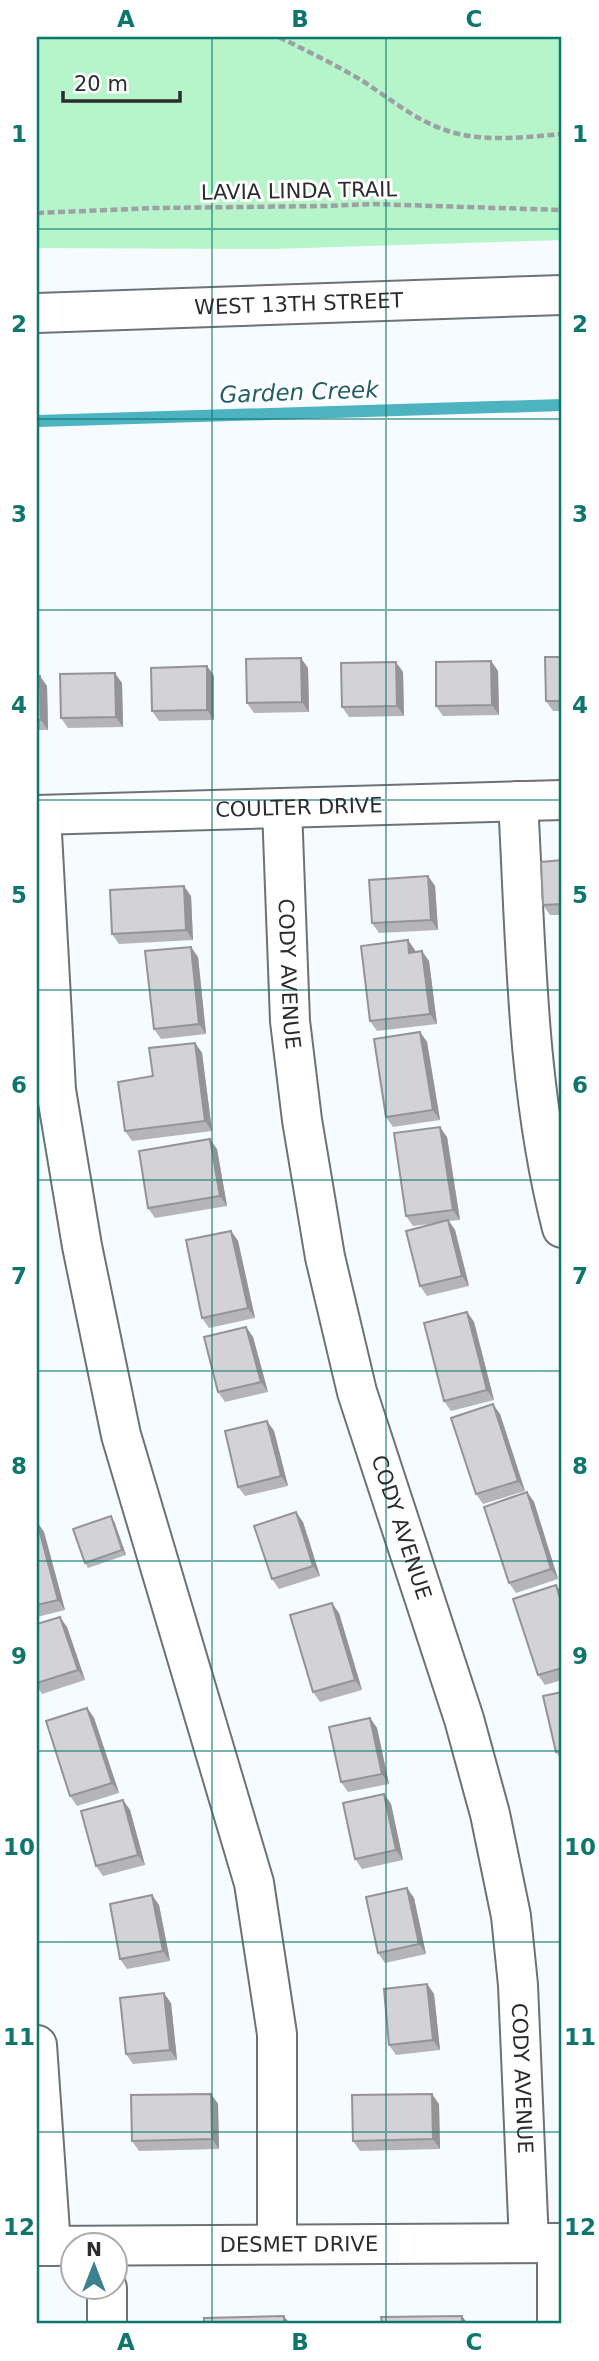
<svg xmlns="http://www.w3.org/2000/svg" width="599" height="2361" viewBox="0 0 599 2361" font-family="'DejaVu Sans',sans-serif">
  <rect width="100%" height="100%" fill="#f6fbff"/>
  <path fill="#b6f4c9" d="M37 37H562V240L272 249 37 248Z"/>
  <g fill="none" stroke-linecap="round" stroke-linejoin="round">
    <path stroke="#4db3c0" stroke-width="12" d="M37 421 562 405"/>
    <g stroke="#6d7275" stroke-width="42">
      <g id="minor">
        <path d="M518 801C526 944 526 1089 562 1228"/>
        <path id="s1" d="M282 808 290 1021 302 1120 325 1257 357 1392 464 1719 490 1814 511 1916 518 1985 529 2243"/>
        <path id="s2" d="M37 815 562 800"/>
        <path d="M41 815 56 1090 82 1246 121 1435 254 1883 277 2034V2244"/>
        <path d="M37 2045 51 2246"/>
        <path d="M557 2243V2324"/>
        <path id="s3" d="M37 2246 562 2243"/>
        <path d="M107 2288V2324"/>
      </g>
    </g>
    <g stroke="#6d7275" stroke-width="42">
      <g id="major">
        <path id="s4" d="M37 313 562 295"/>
      </g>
    </g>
    <g stroke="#9da1a4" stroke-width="4.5" stroke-dasharray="7 3.5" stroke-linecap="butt">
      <path d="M279 37C307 51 334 64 361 80 391 99 419 124 455 133 490 142 526 137 562 134"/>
      <path d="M37 213 155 208 325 206 373 204 562 210"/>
    </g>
    <use href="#minor" stroke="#fff" stroke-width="38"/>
    <use href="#major" stroke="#fff" stroke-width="38"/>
  </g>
  <g fill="#b5b5b9">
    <path d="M562 657V711H553L546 701Z"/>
    <path d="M491 661 498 671 499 715 443 716 436 706Z"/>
    <path d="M207 666 214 676V720L159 721 152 711Z"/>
    <path d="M308 668 309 712 254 713 247 703Z"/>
    <path d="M403 672 404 716 349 717 342 707Z"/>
    <path d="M37 676 47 686 48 730H37Z"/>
    <path d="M122 683 123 727 68 728 61 718Z"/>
    <path d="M562 860V915H550L543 905Z"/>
    <path d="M428 876 435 886 438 930 379 933 372 923Z"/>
    <path d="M191 896 193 940 119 944 112 934Z"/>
    <path d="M415 950V952L429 961 437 1024 377 1031 370 1021Z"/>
    <path d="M198 957 206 1034 161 1039 154 1029Z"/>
    <path d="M420 1032 427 1042 440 1120 393 1127 386 1117Z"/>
    <path d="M195 1043 202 1053 212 1131 132 1141 125 1131 153 1076Z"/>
    <path d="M447 1137 460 1220 449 1221 455 1230 469 1286 427 1296 420 1286 437 1223 413 1226 406 1216Z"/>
    <path d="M217 1149 227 1206 155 1218 148 1208Z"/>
    <path d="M231 1231 238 1241 255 1318 209 1328 202 1318Z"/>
    <path d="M467 1312 474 1322 494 1400 451 1411 444 1401Z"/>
    <path d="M246 1327 253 1337 268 1392 225 1402 218 1392Z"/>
    <path d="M500 1414 525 1491 483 1504 476 1494Z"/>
    <path d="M267 1421 274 1431 288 1486 245 1496 238 1487Z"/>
    <path d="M527 1492 534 1502 558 1579 516 1593 509 1583Z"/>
    <path d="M114 1521 126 1555 88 1568 85 1563Z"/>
    <path d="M37 1522 44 1532 65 1610 37 1617Z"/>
    <path d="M303 1522 320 1576 279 1589 272 1579Z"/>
    <path d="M556 1585 562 1594V1680L545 1685 538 1675Z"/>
    <path d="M339 1613 362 1690 320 1702 313 1692Z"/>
    <path d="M37 1624 67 1627 85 1680 42 1694 37 1686Z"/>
    <path d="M562 1692V1761L556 1752Z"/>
    <path d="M87 1708 94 1718 119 1793 77 1806 70 1796Z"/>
    <path d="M370 1718 377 1728 389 1784 348 1792 341 1782Z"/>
    <path d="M384 1794 391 1804 403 1860 362 1869 355 1859Z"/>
    <path d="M123 1800 130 1810 145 1865 103 1876 96 1866Z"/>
    <path d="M407 1888 414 1898 426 1954 385 1963 378 1953Z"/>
    <path d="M159 1905 170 1961 127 1969 120 1959Z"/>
    <path d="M427 1984 434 1994 440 2050 396 2055 389 2045Z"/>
    <path d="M171 2003 177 2060 133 2064 126 2054Z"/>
    <path d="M211 2094 218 2104 219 2149 139 2151 132 2141Z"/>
    <path d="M439 2104 440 2149 360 2151 353 2141Z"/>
  </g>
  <g fill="#949396">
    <path d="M301 658 308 668 309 712 302 702Z"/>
    <path d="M491 661 498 671 499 715 492 705Z"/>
    <path d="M396 662 403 672 404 716 397 706Z"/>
    <path d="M207 666 214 676V720L207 710Z"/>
    <path d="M115 673 122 683 123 727 116 717Z"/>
    <path d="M40 676 47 686 48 730 41 720Z"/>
    <path d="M428 876 435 886 438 930 431 920Z"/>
    <path d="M184 886 191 896 193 940 186 930Z"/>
    <path d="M408 940 415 950 416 963 409 953Z"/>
    <path d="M191 947 198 957 206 1034 199 1024Z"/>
    <path d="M422 951 429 961 437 1024 430 1014Z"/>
    <path d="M420 1032 427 1042 440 1120 433 1110Z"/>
    <path d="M195 1043 202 1053 212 1131 205 1121Z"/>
    <path d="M440 1127 447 1137 460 1220 453 1210Z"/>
    <path d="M210 1139 217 1149 227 1206 220 1196Z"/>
    <path d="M448 1220 455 1230 469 1286 462 1276Z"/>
    <path d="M231 1231 238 1241 255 1318 248 1308Z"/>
    <path d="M467 1312 474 1322 494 1400 487 1390Z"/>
    <path d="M246 1327 253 1337 268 1392 261 1382Z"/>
    <path d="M493 1404 500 1414 525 1491 518 1481Z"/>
    <path d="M267 1421 274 1431 288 1486 281 1476Z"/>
    <path d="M527 1492 534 1502 558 1579 551 1569Z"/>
    <path d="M296 1512 303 1522 320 1576 313 1566Z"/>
    <path d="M111 1516 114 1521 126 1555 122 1550Z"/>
    <path d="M37 1522 44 1532 65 1610 58 1600Z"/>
    <path d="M556 1585 562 1594V1605Z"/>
    <path d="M332 1603 339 1613 362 1690 355 1680Z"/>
    <path d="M60 1617 67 1627 85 1680 78 1670Z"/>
    <path d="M87 1708 94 1718 119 1793 112 1783Z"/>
    <path d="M370 1718 377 1728 389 1784 382 1774Z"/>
    <path d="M384 1794 391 1804 403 1860 396 1850Z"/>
    <path d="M123 1800 130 1810 145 1865 138 1855Z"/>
    <path d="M407 1888 414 1898 426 1954 419 1944Z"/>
    <path d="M152 1895 159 1905 170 1961 163 1951Z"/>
    <path d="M427 1984 434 1994 440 2050 433 2040Z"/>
    <path d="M164 1993 171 2003 177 2060 170 2050Z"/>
    <path d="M211 2094 218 2104 219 2149 212 2139Z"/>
    <path d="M432 2094 439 2104 440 2149 433 2139Z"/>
    <path d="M284 2316 290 2324H284Z"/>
    <path d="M462 2316 468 2324H462Z"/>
  </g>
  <g fill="#d3d2d7" stroke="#949396" stroke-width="2">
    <path d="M545 657H562V701H546Z"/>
    <path d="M301 658 302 702 247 703 246 659Z"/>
    <path d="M491 661 492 705 436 706V662Z"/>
    <path d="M396 662 397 706 342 707 341 663Z"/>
    <path d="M207 666V710L152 711 151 668Z"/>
    <path d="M115 673 116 717 61 718 60 674Z"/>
    <path d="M37 676H40L41 720H37Z"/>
    <path d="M562 860V904L543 905 541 862Z"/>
    <path d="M428 876 431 920 372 923 369 880Z"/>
    <path d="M184 886 186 930 112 934 110 890Z"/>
    <path d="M408 940 409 953 422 951 430 1014 370 1021 361 946Z"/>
    <path d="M191 947 199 1024 154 1029 145 951Z"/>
    <path d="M420 1032 433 1110 386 1117 374 1039Z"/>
    <path d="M195 1043 205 1121 125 1131 118 1082 153 1076 149 1048Z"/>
    <path d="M440 1127 453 1210 406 1216 394 1133Z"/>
    <path d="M210 1139 220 1196 148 1208 139 1151Z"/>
    <path d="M448 1220 462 1276 420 1286 406 1231Z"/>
    <path d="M231 1231 248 1308 202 1318 186 1240Z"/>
    <path d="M467 1312 487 1390 444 1401 424 1323Z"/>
    <path d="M246 1327 261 1382 218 1392 204 1337Z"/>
    <path d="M493 1404 518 1481 476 1494 451 1418Z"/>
    <path d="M267 1421 281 1476 238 1487 225 1431Z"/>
    <path d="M527 1492 551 1569 509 1583 484 1507Z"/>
    <path d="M296 1512 313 1566 272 1579 254 1526Z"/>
    <path d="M111 1516 122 1550 85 1563 73 1529Z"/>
    <path d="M37 1522 58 1600 37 1605Z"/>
    <path d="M556 1585 562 1605V1668L538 1675 513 1599Z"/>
    <path d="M332 1603 355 1680 313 1692 290 1615Z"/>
    <path d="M60 1617 78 1670 37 1683V1624Z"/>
    <path d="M562 1692V1751L556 1752 543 1696Z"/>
    <path d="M87 1708 112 1783 70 1796 46 1721Z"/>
    <path d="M370 1718 382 1774 341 1782 329 1727Z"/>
    <path d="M384 1794 396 1850 355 1859 343 1803Z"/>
    <path d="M123 1800 138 1855 96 1866 81 1811Z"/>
    <path d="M407 1888 419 1944 378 1953 366 1897Z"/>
    <path d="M152 1895 163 1951 120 1959 110 1904Z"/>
    <path d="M427 1984 433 2040 389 2045 384 1989Z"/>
    <path d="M164 1993 170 2050 126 2054 120 1998Z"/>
    <path d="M211 2094 212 2139 132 2141 131 2095Z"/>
    <path d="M432 2094 433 2139 353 2141 352 2095Z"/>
    <path d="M284 2316V2324H204V2318Z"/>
    <path d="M462 2316V2324H382L381 2317Z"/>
  </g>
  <path fill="none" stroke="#0f766e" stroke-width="2" stroke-opacity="0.55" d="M212 37V2324M386 37V2324M37 229H562M37 419H562M37 610H562M37 800H562M37 990H562M37 1180H562M37 1371H562M37 1561H562M37 1751H562M37 1942H562M37 2132H562"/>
  <g text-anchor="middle" stroke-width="6" stroke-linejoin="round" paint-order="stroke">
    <g font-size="21" fill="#2a2c2e" stroke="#fff">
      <text transform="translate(299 191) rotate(-1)" y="7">LAVIA LINDA TRAIL</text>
      <text dy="7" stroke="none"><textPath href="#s4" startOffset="262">WEST 13TH STREET</textPath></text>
      <text dy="7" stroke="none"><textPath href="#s2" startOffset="262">COULTER DRIVE</textPath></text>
      <text dy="7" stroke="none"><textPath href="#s1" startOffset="166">CODY AVENUE</textPath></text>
      <text dy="7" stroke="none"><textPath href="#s1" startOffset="733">CODY AVENUE</textPath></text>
      <text dy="7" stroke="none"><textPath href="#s1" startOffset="1300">CODY AVENUE</textPath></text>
      <text dy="7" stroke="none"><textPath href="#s3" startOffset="262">DESMET DRIVE</textPath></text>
    </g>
    <g font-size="23" font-style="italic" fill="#215e65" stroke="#fff">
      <text transform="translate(299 392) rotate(-2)" y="8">Garden Creek</text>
    </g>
  </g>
  <rect width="599" height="2361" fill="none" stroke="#ffffff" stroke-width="77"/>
  <g transform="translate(94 2266)"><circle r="33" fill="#ffffff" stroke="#aaabab" stroke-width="2"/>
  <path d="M0-5L12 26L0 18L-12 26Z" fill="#3d8090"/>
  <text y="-10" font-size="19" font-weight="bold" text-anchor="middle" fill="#2a2c2e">N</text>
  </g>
  <path d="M63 91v10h117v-10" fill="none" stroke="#2a2c2e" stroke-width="3.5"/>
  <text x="74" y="91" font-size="21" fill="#2a2c2e" stroke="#ffffff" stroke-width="5" paint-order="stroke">20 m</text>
  <rect x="38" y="38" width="522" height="2284" fill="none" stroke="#0f766e" stroke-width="2.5"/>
  <g font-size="23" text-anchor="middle" font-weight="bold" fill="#0f766e">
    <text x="126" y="27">A</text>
    <text x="300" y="27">B</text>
    <text x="474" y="27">C</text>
    <text x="19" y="142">1</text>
    <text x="580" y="142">1</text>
    <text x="19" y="332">2</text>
    <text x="580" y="332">2</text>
    <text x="19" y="522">3</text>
    <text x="580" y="522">3</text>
    <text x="19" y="713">4</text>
    <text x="580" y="713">4</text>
    <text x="19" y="903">5</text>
    <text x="580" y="903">5</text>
    <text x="19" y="1093">6</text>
    <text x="580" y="1093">6</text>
    <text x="19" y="1284">7</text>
    <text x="580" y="1284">7</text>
    <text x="19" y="1474">8</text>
    <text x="580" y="1474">8</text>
    <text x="19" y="1664">9</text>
    <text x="580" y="1664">9</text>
    <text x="19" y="1855">10</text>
    <text x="580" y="1855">10</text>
    <text x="19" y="2045">11</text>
    <text x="580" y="2045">11</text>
    <text x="19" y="2235">12</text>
    <text x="580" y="2235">12</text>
    <text x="126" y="2350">A</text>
    <text x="300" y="2350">B</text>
    <text x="474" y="2350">C</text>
  </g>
</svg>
